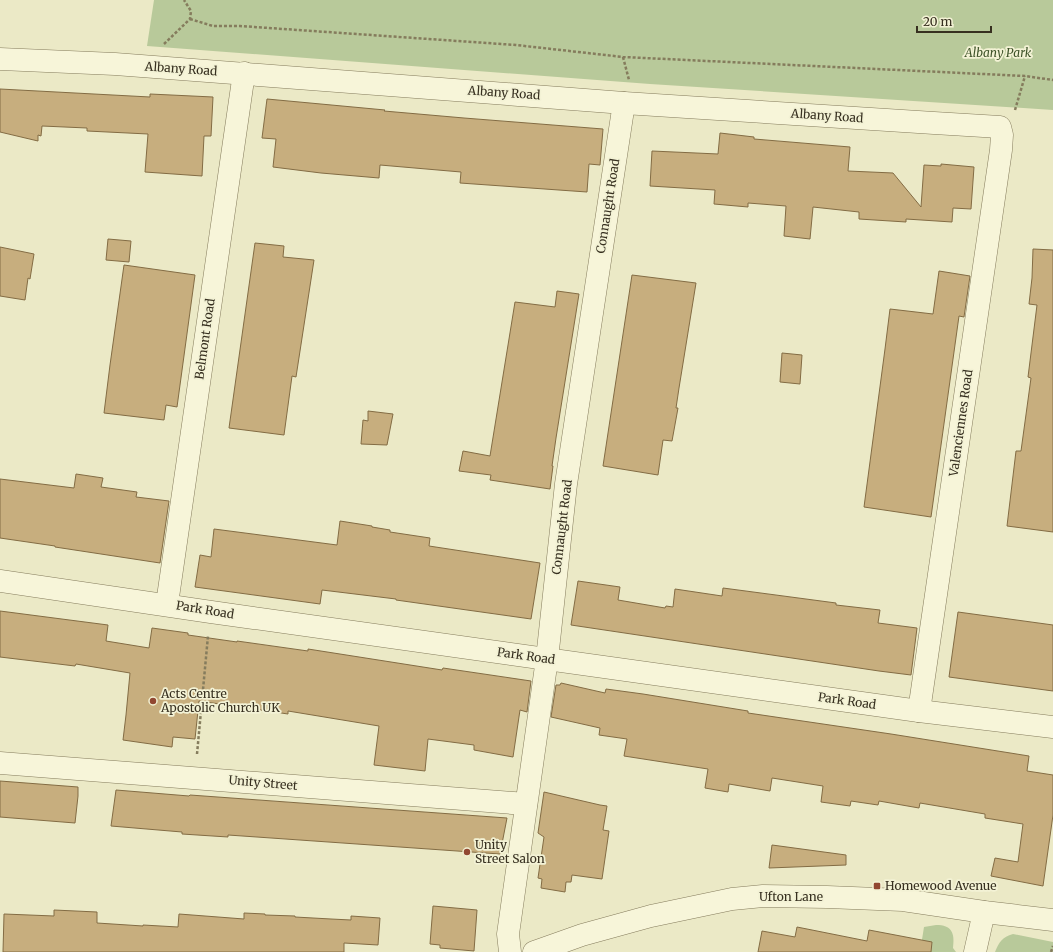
<svg xmlns="http://www.w3.org/2000/svg" width="1053" height="952" viewBox="0 0 1053 952" font-family="Merriweather,serif">
  <rect width="100%" height="100%" fill="#ebe9c6"/>
  <g fill="#b8c99a">
    <path d="M154 0H1053V110L650 84 147 46Z"/>
    <path d="M936 925C952 925 955 933 953 948L956 952H920L924 927Z"/>
    <path d="M1013 934 1053 942V952H995C999 942 1002 937 1013 934Z"/>
  </g>
  <g fill="#c7ae7e" stroke="#836c44">
    <path d="M0 89 150 97V94L213 97 211 136H204L202 176 145 172 148 134 87 131V128L42 126 41 136 38 135V141L0 132Z"/>
    <path d="M267 99 385 110 384 111 464 118 603 129 600 165 589 164 587 192 460 183 461 172 380 165 379 178 321 173 273 167 276 139 262 138Z"/>
    <path d="M720 133 754 137V139L850 147 848 171 893 173 921 207 924 165 941 166V164L974 167 971 209 953 208 952 222 906 219V222L859 219V212L813 207 810 239 784 236 786 206 748 203V207L714 204 715 190 650 186 652 151 718 154Z"/>
    <path d="M108 239 131 241 129 262 106 260Z"/>
    <path d="M255 243 284 246 283 257 314 260 296 377 292 376 284 435 229 428Z"/>
    <path d="M0 247 34 254 30 279 28 278 25 300 0 296Z"/>
    <path d="M1033 249 1053 250V532L1007 526 1016 451H1021L1031 378 1028 377 1037 305 1029 304 1032 278Z"/>
    <path d="M124 265 195 275 177 407 166 405 164 420 104 413 110 365Z"/>
    <path d="M939 271 970 276 964 317 959 316 931 517 864 507 885 349 890 309 933 314Z"/>
    <path d="M632 275 696 283 679 388 676 408H678L672 441 663 440 658 475 603 466Z"/>
    <path d="M557 291 579 294 556 438 552 466H553L550 489 490 480 491 475 459 471 463 451 490 456 515 302 555 307Z"/>
    <path d="M782 353 802 355 800 384 780 382Z"/>
    <path d="M368 411 393 414 387 445 361 444 363 420 368 421Z"/>
    <path d="M76 474 103 478 101 487 137 492 136 497 169 501 160 563 55 547V546L0 538V479L74 488Z"/>
    <path d="M340 521 372 526V527L390 530V532L430 538 429 546 540 563 531 619 396 600V599L322 590 320 604 195 587 200 555 211 557 214 529 337 545Z"/>
    <path d="M578 581 620 587 618 600 665 608 666 606 673 607 675 589 722 596 723 588 836 603V605L880 610 878 623 917 628 911 675 879 671 571 625Z"/>
    <path d="M0 611 108 625 106 641 149 648 152 628 188 633V635L237 642V641L308 651V649L442 670 443 668 531 681 527 712 520 710 513 757 474 750V745L428 739 425 771 374 765 379 726 288 711V714L199 701 195 739 173 737 172 747 123 740 126 715 130 673 76 664 75 666 0 657Z"/>
    <path d="M958 612 1053 625V691L949 677Z"/>
    <path d="M561 683 605 693 606 689 643 694 748 711V713L891 734 1029 756 1027 771 1053 775V815L1043 886 991 876 995 858 1018 862 1023 824 985 818V814L920 803 919 808 879 801 878 805 851 801 850 806 821 802 823 786 772 778 770 791 729 784 728 792 705 788 708 769 624 756 627 739 599 735 600 728 551 717 556 685H560Z"/>
    <path d="M0 781 78 787V796L75 823 0 817Z"/>
    <path d="M116 790 189 796 190 795 507 818 500 854 228 835V837L182 834V832L111 826Z"/>
    <path d="M544 792 600 805 607 806 603 830 609 831 602 879 572 875 571 882H566L565 892 541 888 542 879 538 878 544 837 538 833Z"/>
    <path d="M772 845 846 855V865L769 868Z"/>
    <path d="M433 906 477 910 474 951 440 948V945L430 944Z"/>
    <path d="M54 910 97 912V923L143 926V925L178 927 179 914 244 919V913L265 914V915L295 916V917L331 919 351 920V916L380 918 378 945 344 943V952H3L4 914 54 916Z"/>
    <path d="M797 927 867 941 869 930 932 942 931 952H758L762 931 795 937Z"/>
  </g>
  <g fill="none" stroke-linecap="round" stroke-linejoin="round">
    <g stroke="#857c5d" stroke-width="23">
      <g id="minor">
        <path d="M0 59 115 64 624 103 934 123 1000 127 1002 135 1001 150 919 711"/>
        <path d="M0 581 211 612 919 711 1053 727"/>
        <path d="M167 604 244 73"/>
        <path d="M0 763 526 804"/>
        <path d="M510 952 508 934 547 659 566 484 624 103"/>
        <path d="M534 952 582 935 651 916 732 899 763 896 827 897 903 900 984 912 1053 920"/>
        <path d="M975 952 984 912"/>
      </g>
    </g>
    <g stroke="#857c5d" stroke-width="2.5" stroke-dasharray="3 2" stroke-linecap="butt">
      <path d="M190 19 213 26H240L516 45 623 57 1025 76 1053 80"/>
      <path d="M164 44 190 19 191 11 184 0"/>
      <path d="M623 57 629 80"/>
      <path d="M1015 110 1025 76"/>
      <path d="M197 754 208 636"/>
      <path d="M1051 952 1053 946"/>
    </g>
    <use href="#minor" stroke="#f7f5d9" stroke-width="22"/>
  </g>
  <g fill="#914731" stroke="#f3f2d5" stroke-width="1.5">
    <circle cx="153" cy="701" r="4"/>
    <circle cx="467" cy="852" r="4"/>
    <rect x="873" y="882" width="8" height="8" rx="2"/>
  </g>
  <g text-anchor="middle" stroke-width="3.5" stroke-linejoin="round" paint-order="stroke">
    <g font-size="12" font-style="italic" fill="#3d5228" stroke="#f3f2d5">
      <text x="998" y="57">Albany Park</text>
    </g>
    <g font-size="12" fill="#373020" stroke="#f3f2d5">
      <text transform="translate(181 69) rotate(4)" y="4">Albany Road</text>
      <text transform="translate(504 93) rotate(4)" y="4">Albany Road</text>
      <text transform="translate(827 116) rotate(4)" y="4">Albany Road</text>
      <text transform="translate(608 206) rotate(-81)" y="4">Connaught Road</text>
      <text transform="translate(205 339) rotate(-82)" y="4">Belmont Road</text>
      <text transform="translate(961 423) rotate(-82)" y="4">Valenciennes Road</text>
      <text transform="translate(562 527) rotate(-83)" y="4">Connaught Road</text>
      <text transform="translate(205 610) rotate(9)" y="4">Park Road</text>
      <text transform="translate(526 656) rotate(8)" y="4">Park Road</text>
      <text transform="translate(847 701) rotate(8)" y="4">Park Road</text>
      <text transform="translate(263 783) rotate(5)" y="4">Unity Street</text>
      <text x="791" y="901">Ufton Lane</text>
    </g>
    <g font-size="12" fill="#373020" stroke="#f3f2d5" text-anchor="start">
      <text x="161" y="698">Acts Centre<tspan x="161" dy="14">Apostolic Church UK</tspan></text>
      <text x="475" y="849">Unity<tspan x="475" dy="14">Street Salon</tspan></text>
      <text x="885" y="890">Homewood Avenue</text>
    </g>
  </g>
  <path d="M917 26v6h74v-6" fill="none" stroke="#373020" stroke-width="2"/>
  <text x="923" y="26" font-size="12" fill="#373020" stroke="#f3f2d5" stroke-width="3" paint-order="stroke">20 m</text>
</svg>
